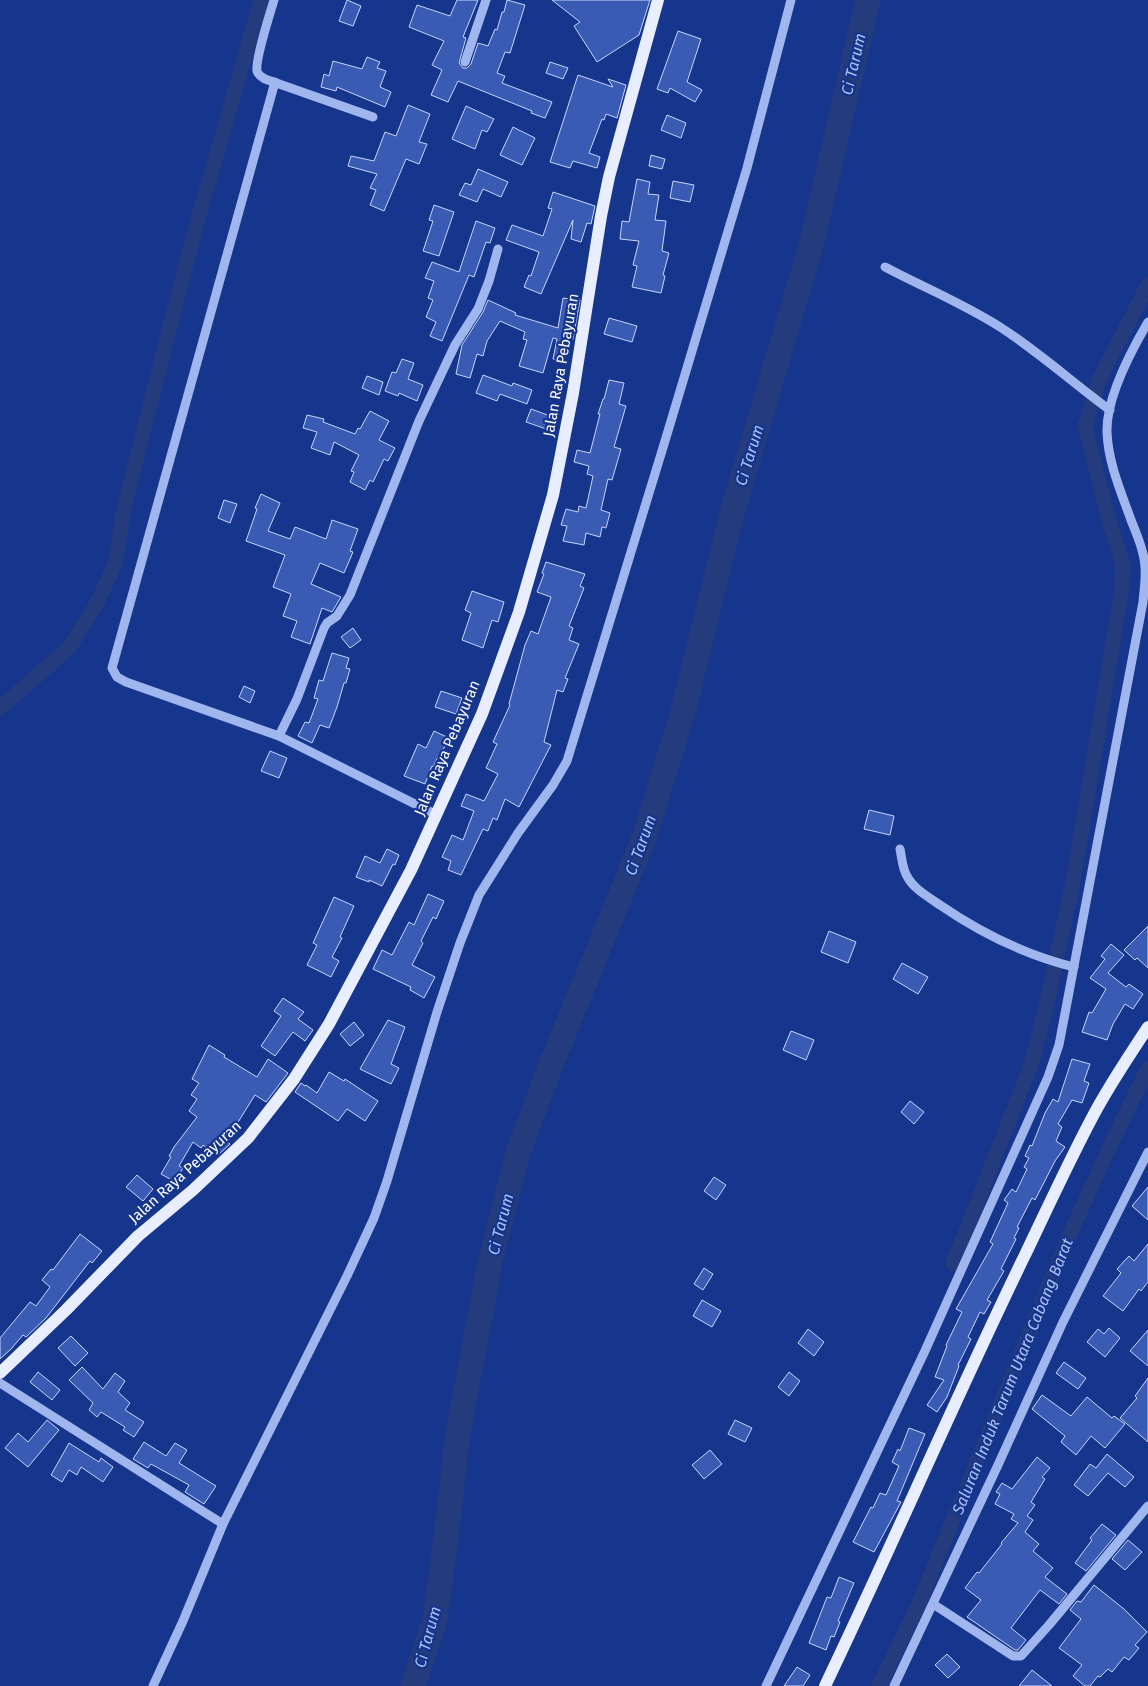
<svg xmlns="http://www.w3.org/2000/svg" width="1148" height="1686" viewBox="0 0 1148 1686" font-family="'Fira Sans',sans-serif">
  <rect width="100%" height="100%" fill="#16358c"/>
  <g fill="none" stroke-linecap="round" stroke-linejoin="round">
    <g stroke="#243b7d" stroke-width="15">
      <path d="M0 708 69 648 96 605 115 564 124 508 194 233 261 0"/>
      <path d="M953 1264 1031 1065 1045 1012 1073 882 1122 589 1123 564 1108 517 1085 426 1100 378 1148 285"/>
      <path d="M879 1686 919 1603 1070 1234 1110 1146 1148 1068"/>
    </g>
    <path stroke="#243b7d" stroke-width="25" d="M413 1686 435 1620 445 1546 458 1433 491 1258 518 1153 550 1067 644 838 683 712 731 517 812 242 868 0"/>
  </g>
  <g fill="#3a5bb3" stroke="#c6d5fb">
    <path d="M347 0 361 6 353 26 339 21Z"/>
    <path d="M457 0H478L463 37 466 38 459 63 463 68H467L471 64 478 43 488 46 495 29 497 30 502 12H504L507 0 525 5 510 53 505 52 497 73 505 76 502 83 552 102 545 118 531 113 532 111 458 81 448 102 431 95 442 70 432 65 444 41 409 27 417 5 450 16Z"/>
    <path d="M552 0H650L639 35 597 62 574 26 580 22Z"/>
    <path d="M678 31 701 39 688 79 687 82 702 90 695 102 670 88 668 93 657 89Z"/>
    <path d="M367 57 380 62 377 68 386 71 380 87 391 92 385 107 337 87 336 91 321 87 324 74 329 76 333 61 362 69Z"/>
    <path d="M550 62 568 68 563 79 546 73Z"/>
    <path d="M578 75 613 87 608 79 626 85 617 118 606 114 604 120 602 119 589 153 600 157 597 168 573 161 570 168 550 162Z"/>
    <path d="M408 105 430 114 419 142 427 144 419 164 406 159 384 211 370 205 376 190 370 188 377 174 348 166 351 156 374 161 385 132 396 136Z"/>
    <path d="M466 106 494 119 487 132 482 130 475 149 452 139Z"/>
    <path d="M667 115 686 123 681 138 661 130Z"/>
    <path d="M513 127 535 138 522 165 500 155Z"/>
    <path d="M651 155 665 159 662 169 649 166Z"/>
    <path d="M478 169 508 182 501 197 483 189 477 202 459 195 465 183 471 185Z"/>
    <path d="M637 179 650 182 648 194 659 195 655 220 666 221 662 251 669 253 663 275 665 276 661 293 632 287 637 266 633 265 639 241 620 239 622 221 629 222Z"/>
    <path d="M673 181 694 185 690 202 670 198Z"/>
    <path d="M553 192 595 206 591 224 587 223 581 242 571 239 573 220 541 294 524 287 529 275 531 276 539 252 506 240 512 225 543 236 552 209 548 208Z"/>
    <path d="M434 205 454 212 439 256 423 251 433 221 429 220Z"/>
    <path d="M476 221 495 228 490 243 486 242 474 277 469 275 442 341 430 336 436 322 426 317 433 300 428 298 434 281 425 278 432 262 459 272Z"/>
    <path d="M563 298 580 300 573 339 567 338 561 361 553 359 557 339 553 338 543 373 519 366 527 340 523 339 525 332 500 321 487 341 483 356 477 354 470 378 456 374 462 345 483 312 488 300 516 313 515 315 558 328Z"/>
    <path d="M609 318 637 326 632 342 604 334Z"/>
    <path d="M402 359 414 363 408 379 423 385 417 401 399 393 398 396 385 391 392 372 396 373Z"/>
    <path d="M483 375 512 386 513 383 532 390 527 404 500 394 497 401 476 393Z"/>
    <path d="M367 376 383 382 379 395 362 388Z"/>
    <path d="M609 380 624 383 619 404 626 406 614 447 621 449 612 480 608 479 601 510 610 513 606 528 602 527 600 537 586 533 584 545 563 541 567 526 561 525 566 509 578 512 579 506 586 508 593 476 587 474 589 466 574 462 577 450 590 453 600 414H598L603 399H604Z"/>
    <path d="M531 409 553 417 549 430 526 422Z"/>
    <path d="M370 411 389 421 379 440 395 448 388 461 384 459 373 482 370 480 365 490 350 482 354 472 351 471 359 455 334 442 330 455 311 448 317 432 303 428 307 415 324 419 323 422 355 434 358 428 360 429Z"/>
    <path d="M261 494 280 503 268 531 290 539 295 527 326 539 332 520 358 529 350 551 353 552 344 573 320 563 311 584 341 597 332 612 322 608 310 644 291 637 297 621 283 616 291 594 273 587 285 555 246 541 257 509 255 508Z"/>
    <path d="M224 500 237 504 230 523 218 518Z"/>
    <path d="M546 562 585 574 580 586 584 588 569 626 573 628 569 640 579 644 565 678 568 679 563 692 557 690 544 742 551 745 519 807 505 799 497 820 493 818 488 831 483 829 461 875 448 870 451 861 442 857 452 835 463 840 474 811 461 806 466 794 484 801 498 774 486 768 497 744 493 742 510 705 509 704 525 645 531 631 538 634 551 597 537 592 544 574 542 573Z"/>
    <path d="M472 591 504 602 498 622 492 620 483 648 462 640 471 613 465 610Z"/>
    <path d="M353 628 361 640 350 648 341 637Z"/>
    <path d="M332 653 349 658 346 668 350 669 346 683H344L337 707 329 728 320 725 312 743 298 736 305 722 309 723 318 699 314 698 319 680 323 681Z"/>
    <path d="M244 686 255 691 250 703 239 697Z"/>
    <path d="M441 691 462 698 456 714 435 707Z"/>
    <path d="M434 731 449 738 442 752 441 751 433 767 432 766 425 784 404 776 418 744 426 748Z"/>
    <path d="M270 751 287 758 279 778 261 771Z"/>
    <path d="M869 810 894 816 890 835 864 829Z"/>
    <path d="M387 849 399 855 395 865 393 864 382 886 369 880V882L356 877 365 856 380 863Z"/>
    <path d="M428 894 444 901 436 919 433 917 421 941 423 943 412 965 435 977 424 998 410 990 411 987 373 969 382 950 392 955 409 922 414 925Z"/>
    <path d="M334 897 354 906 340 937 342 938 332 957 339 961 331 977 307 965 317 945 313 943Z"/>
    <path d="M1148 926V968L1137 958 1135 960 1124 950Z"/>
    <path d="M829 931 856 942 848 963 821 952Z"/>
    <path d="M1111 944 1124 955 1108 973 1126 987 1129 984 1143 994 1133 1009 1125 1004 1113 1024 1107 1040 1082 1032 1089 1012 1092 1013 1106 989 1090 978 1105 959 1101 956Z"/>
    <path d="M902 963 928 977 918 994 893 979Z"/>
    <path d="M283 998 304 1012 298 1019 313 1030 305 1041 293 1032 275 1056 261 1046 281 1016 274 1011Z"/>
    <path d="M388 1020 405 1027 391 1064 399 1068 391 1084 360 1069Z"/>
    <path d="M354 1022 364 1035 350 1046 340 1034Z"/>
    <path d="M791 1031 814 1040 806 1060 783 1050Z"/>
    <path d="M209 1045 225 1055 224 1057 257 1077 268 1059 288 1073 266 1102 255 1095 235 1127 237 1128 228 1142 230 1144 217 1156 203 1145 201 1148 193 1142 179 1166 183 1168 175 1182 161 1174 171 1157 169 1156 174 1147 197 1117 189 1111 197 1099 191 1095 199 1083 192 1079Z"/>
    <path d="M1072 1059 1090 1064 1084 1081 1089 1083 1082 1103 1072 1100 1058 1124 1062 1127 1056 1141 1065 1147 1055 1161 1035 1200 1032 1198 1017 1227 1019 1228 1014 1238 1016 1239 1001 1269 1004 1271 987 1300 991 1302 984 1314 980 1312 968 1337 971 1339 958 1365 959 1366 947 1397 937 1412 927 1405 944 1380 935 1377 947 1346 946 1345 962 1312 956 1309 993 1244 990 1242 1008 1203 1004 1200 1012 1189 1016 1192 1027 1169 1024 1167 1029 1158 1025 1156 1030 1145 1032 1146 1045 1113 1053 1099 1058 1102Z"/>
    <path d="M329 1072 344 1081 345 1079 378 1101 365 1121 347 1109 338 1121 295 1092 301 1083 305 1086 306 1085 317 1093Z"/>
    <path d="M910 1101 924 1112 914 1124 901 1112Z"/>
    <path d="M137 1175 153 1189 143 1201 126 1187Z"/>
    <path d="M714 1177 726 1185 716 1200 704 1191Z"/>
    <path d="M1148 1187V1220L1132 1206Z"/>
    <path d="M80 1234 102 1251 92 1263 90 1261 46 1318 26 1337 23 1335 11 1349 0 1359V1338L30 1302 36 1306 50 1287 42 1280 51 1269 53 1270Z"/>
    <path d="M1148 1244V1282L1141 1291 1139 1289 1123 1311 1103 1296 1121 1273 1117 1269 1129 1256 1134 1261Z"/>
    <path d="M704 1268 713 1274 703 1290 694 1284Z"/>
    <path d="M702 1300 721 1311 712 1327 693 1316Z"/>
    <path d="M1109 1328 1120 1338 1105 1357 1087 1342 1098 1329 1104 1334Z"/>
    <path d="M808 1329 824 1342 814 1356 798 1343Z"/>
    <path d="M1148 1330V1366L1130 1351Z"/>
    <path d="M71 1336 88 1353 75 1366 58 1348Z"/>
    <path d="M1064 1362 1086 1378 1078 1389 1056 1373Z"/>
    <path d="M82 1367 103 1389 115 1373 125 1381 118 1392 130 1403 125 1410 144 1422 134 1437 123 1430 125 1427 101 1412 97 1417 89 1410 93 1403 69 1380Z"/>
    <path d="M38 1372 60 1390 52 1400 30 1382Z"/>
    <path d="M789 1372 800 1381 789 1396 778 1387Z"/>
    <path d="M1148 1378V1442L1120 1418 1137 1398 1135 1396Z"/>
    <path d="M1042 1395 1071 1416 1087 1397 1112 1418 1114 1416 1125 1424 1105 1448 1091 1436 1076 1455 1061 1442 1065 1436 1032 1409Z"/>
    <path d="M47 1420 59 1430 28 1467 5 1448 18 1433 28 1442Z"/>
    <path d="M735 1420 752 1428 745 1442 728 1434Z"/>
    <path d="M909 1428 925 1434 897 1501 901 1502 874 1552 853 1542 871 1507 873 1508 880 1493 886 1495 899 1466 892 1462 898 1449 900 1451Z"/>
    <path d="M144 1442 166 1456 175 1443 187 1450 179 1463 216 1486 204 1504 185 1492 189 1485 151 1464 148 1468 133 1459Z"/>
    <path d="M69 1443 99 1462 101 1458 113 1467 103 1482 81 1467 77 1475 69 1470 62 1482 51 1475Z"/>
    <path d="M710 1450 722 1464 704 1479 692 1465Z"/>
    <path d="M1107 1454 1134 1477 1125 1487 1108 1473 1088 1496 1074 1485 1090 1464 1096 1468Z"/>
    <path d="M1037 1457 1050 1468 1042 1477 1045 1479 1031 1502 1035 1505 1027 1516 1033 1520 1025 1532 1039 1544 1033 1551 1053 1568 1045 1577 1067 1594 1059 1604 1040 1590 1011 1628 1026 1640 1018 1650H1015L967 1617 981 1600 965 1588 977 1572 979 1573 1002 1544 1001 1543 1018 1523 1011 1519 1014 1514 995 1504 1000 1494 996 1492 1002 1483 1012 1489Z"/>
    <path d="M1102 1524 1116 1535 1086 1571 1075 1563 1092 1540 1090 1538Z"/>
    <path d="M1128 1540 1142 1552 1125 1570 1112 1559Z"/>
    <path d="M839 1577 854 1583 838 1621 840 1622 834 1637 831 1636 826 1650 809 1643 827 1597 831 1598Z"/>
    <path d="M1094 1585 1124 1609 1147 1632 1135 1645 1139 1648 1129 1660 1124 1657 1112 1672 1108 1669 1100 1677 1098 1676 1090 1686H1085L1073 1676 1082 1665 1059 1648 1081 1619 1070 1610 1077 1601 1081 1602Z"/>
    <path d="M947 1654 960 1667 948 1678 935 1665Z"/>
    <path d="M797 1667 810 1675 803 1686H784Z"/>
    <path d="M1032 1670 1052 1686H1019Z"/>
  </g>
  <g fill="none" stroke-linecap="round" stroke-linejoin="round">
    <g stroke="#a0b6ef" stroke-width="9">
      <path d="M274 0C270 13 255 60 257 71 258 75 262 77 265 79L373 117"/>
      <path d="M465 62 486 0"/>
      <path d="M275 82 112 668 117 677 126 682 279 736 437 815"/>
      <path d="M885 267C923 287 964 304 1000 327 1039 352 1073 383 1110 410"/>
      <path d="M279 736 297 699 324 628 327 623 337 616 350 595 419 421 455 345 478 309 489 281 498 249"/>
      <path d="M900 849C902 858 902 869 908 878 915 890 929 897 940 905 981 933 1025 955 1074 967"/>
      <path d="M0 1383 223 1524"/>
      <path d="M933 1604 1013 1656H1021L1049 1625 1148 1506"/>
      <path d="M153 1686 183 1621 223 1524 347 1276 374 1218 387 1181 437 1012 460 943 479 895 518 833 553 785 567 761 665 441 747 168 791 0"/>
      <path d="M766 1686 924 1353 1048 1077 1059 1045 1143 602C1144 590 1146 579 1145 567 1144 551 1137 535 1131 520 1121 492 1108 462 1107 432 1106 397 1131 351 1148 322"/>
      <path d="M894 1686 998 1465 1063 1322 1148 1152"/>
    </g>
    <g stroke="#e8edff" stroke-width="12">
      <path d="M0 1373 66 1310 138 1236 193 1190 248 1138 294 1079 329 1024 411 870 482 714 519 612 553 495 573 393 601 216 609 177 658 0"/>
      <path d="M825 1686C893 1544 955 1399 1024 1257 1047 1209 1069 1161 1094 1114 1110 1084 1129 1056 1148 1027"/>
    </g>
  </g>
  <g text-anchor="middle" stroke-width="4.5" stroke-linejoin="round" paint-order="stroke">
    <g font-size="15" fill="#fff" stroke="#16358c">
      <text transform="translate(561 365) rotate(-80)" y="5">Jalan Raya Pebayuran</text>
      <text transform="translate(447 748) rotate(-67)" y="5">Jalan Raya Pebayuran</text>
      <text transform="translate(185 1172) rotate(-42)" y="5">Jalan Raya Pebayuran</text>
    </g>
    <g font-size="16" font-style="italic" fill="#abc1f6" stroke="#16358c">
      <text transform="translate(853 64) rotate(-77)" y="6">Ci Tarum</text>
      <text transform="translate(749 455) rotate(-73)" y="6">Ci Tarum</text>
      <text transform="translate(640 845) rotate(-70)" y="6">Ci Tarum</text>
      <text transform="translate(500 1224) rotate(-76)" y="6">Ci Tarum</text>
      <text transform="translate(1012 1376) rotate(-68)" y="6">Saluran Induk Tarum Utara Cabang Barat</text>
      <text transform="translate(427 1637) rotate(-75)" y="6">Ci Tarum</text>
    </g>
  </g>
</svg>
